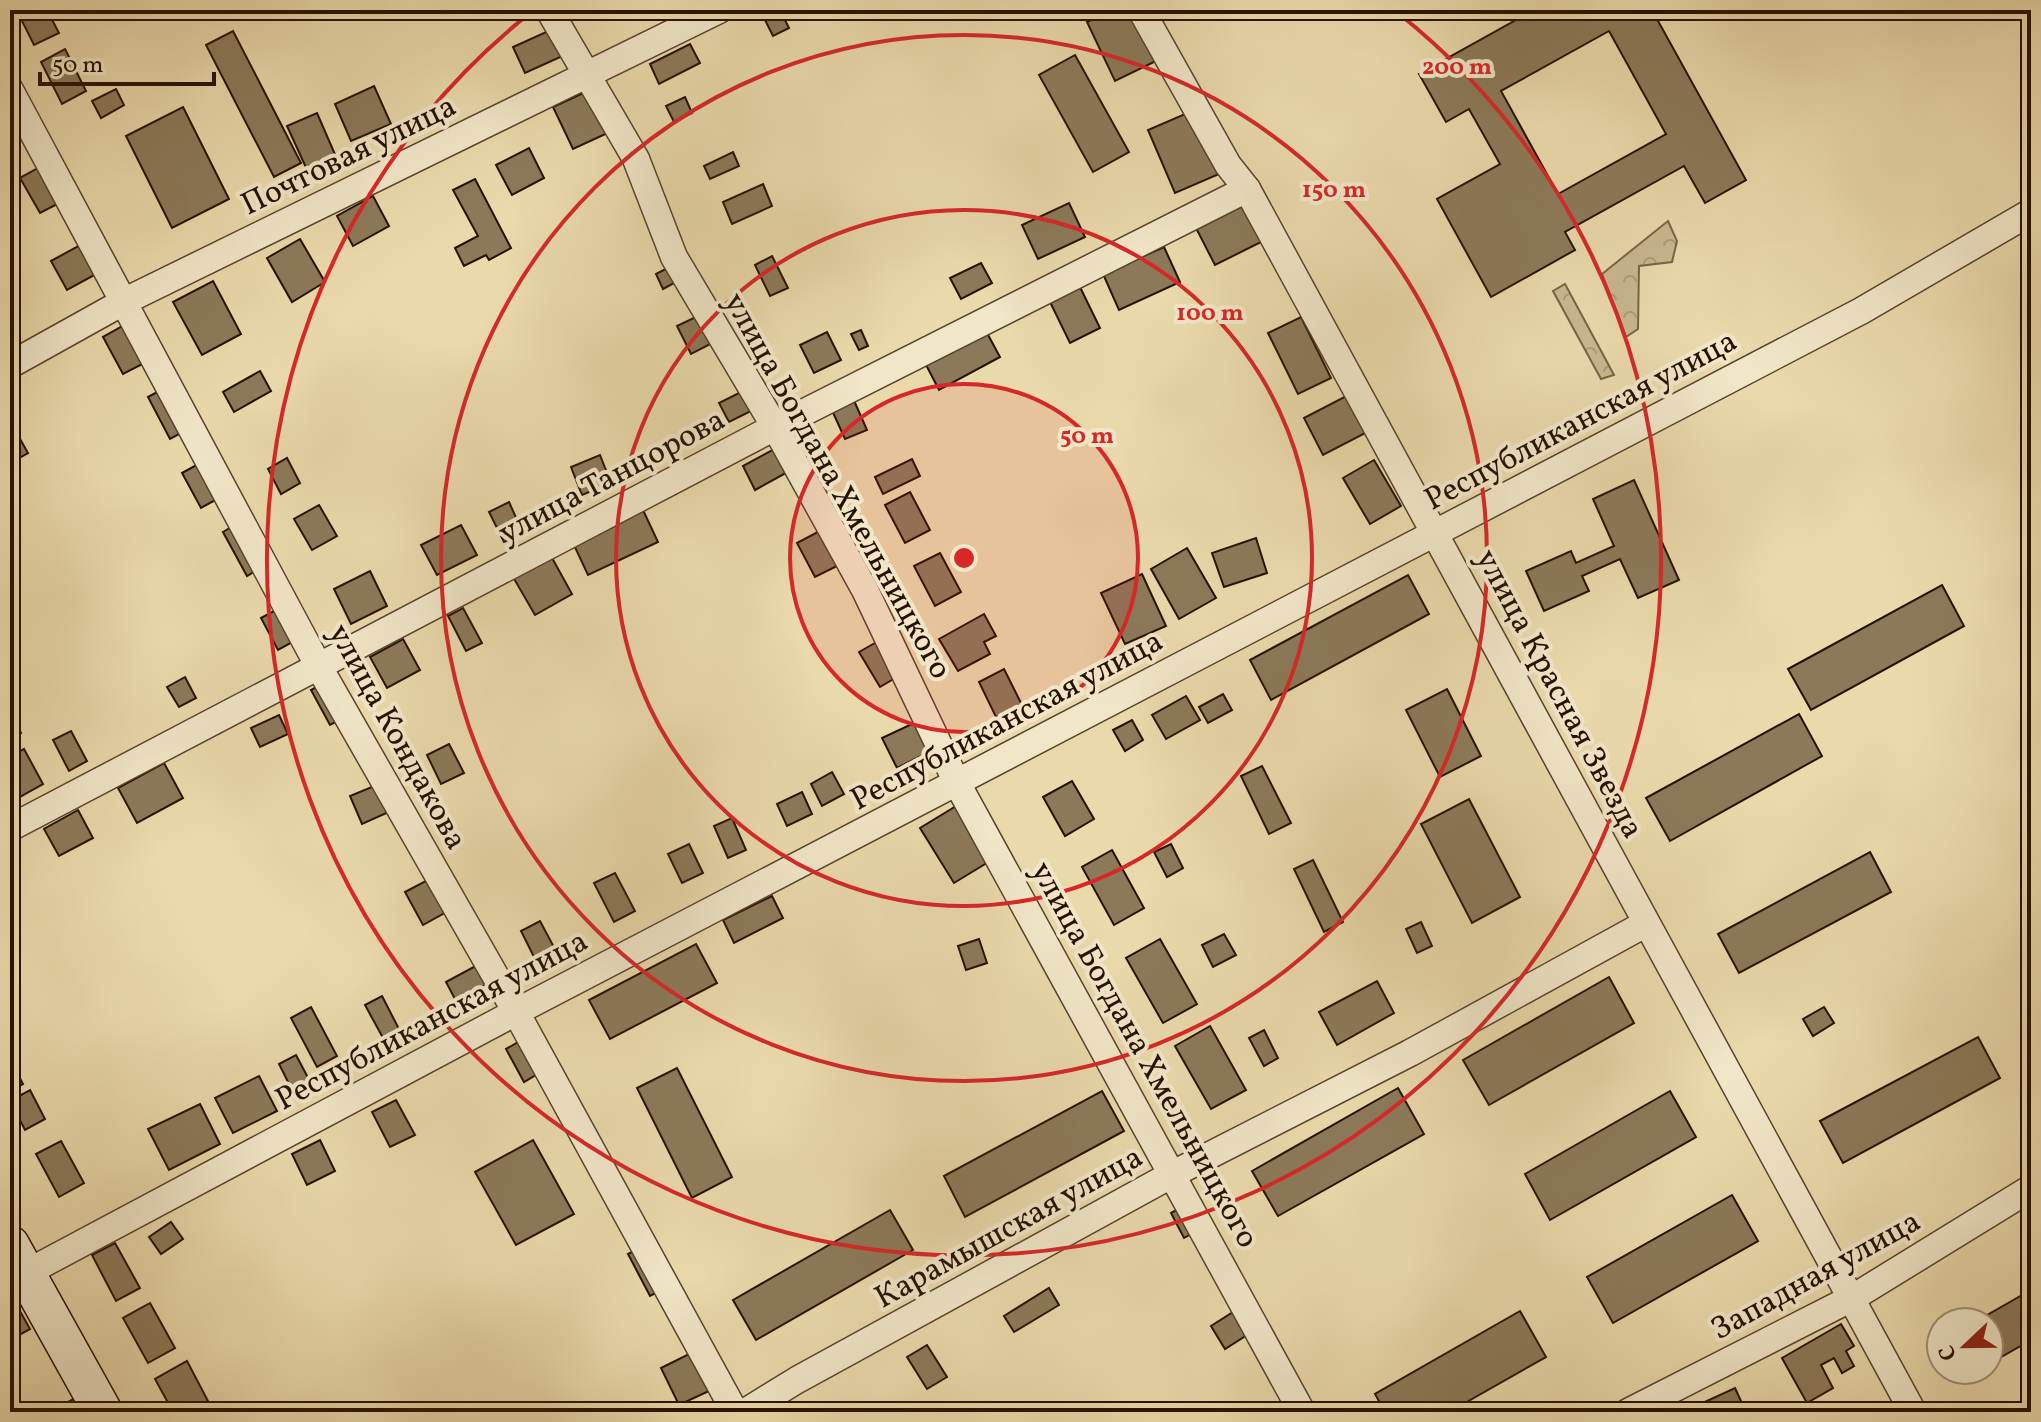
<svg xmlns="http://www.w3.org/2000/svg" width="2041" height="1422" viewBox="0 0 2041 1422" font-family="Vollkorn,serif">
  <defs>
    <pattern id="forest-crowns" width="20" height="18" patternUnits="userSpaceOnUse" patternTransform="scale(2)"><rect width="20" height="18" fill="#c9b78e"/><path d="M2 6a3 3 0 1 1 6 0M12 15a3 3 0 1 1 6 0" fill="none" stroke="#ac9c79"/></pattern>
  </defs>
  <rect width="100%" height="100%" fill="#ead9ab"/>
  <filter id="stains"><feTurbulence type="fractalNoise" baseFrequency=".0025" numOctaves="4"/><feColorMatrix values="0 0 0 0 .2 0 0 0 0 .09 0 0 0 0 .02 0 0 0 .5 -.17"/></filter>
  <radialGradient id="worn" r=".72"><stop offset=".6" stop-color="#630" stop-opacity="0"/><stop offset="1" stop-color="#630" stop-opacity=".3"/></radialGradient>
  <g fill="url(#forest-crowns)" stroke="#786448" stroke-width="2">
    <path d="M1668 221 1677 241 1672 262 1639 266 1638 329 1626 337 1602 274Z"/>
    <path d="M1565 284 1614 375 1601 379 1553 291Z"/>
  </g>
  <g fill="#8c7959" stroke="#261101" stroke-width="2" fill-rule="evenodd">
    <path d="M29 10H47L59 33 34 45 19 15Z"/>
    <path d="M760 10H780L789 28 773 36Z"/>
    <path d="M1112 10H1134L1158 60 1115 81 1087 22Z"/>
    <path d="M1534 10H1652L1746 180 1705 203 1684 166 1565 232 1575 250 1491 297 1437 199 1500 164 1469 109 1446 122 1419 74ZM1609 31 1666 134 1558 194 1501 91Z"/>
    <path d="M555 28 567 54 525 73 513 47Z"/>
    <path d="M233 31 301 163 274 177 206 45Z"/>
    <path d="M690 44 700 63 659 84 650 64Z"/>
    <path d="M65 49 86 91 62 104 41 62Z"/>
    <path d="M1075 55 1129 152 1093 172 1039 75Z"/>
    <path d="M374 86 391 124 351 141 335 104Z"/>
    <path d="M116 89 124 105 101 118 92 101Z"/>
    <path d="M592 89 612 131 573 149 553 107Z"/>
    <path d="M685 97 692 113 674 122 666 106Z"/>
    <path d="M183 107 229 199 172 228 126 136Z"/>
    <path d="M1192 111 1219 174 1175 193 1148 130Z"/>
    <path d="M317 113 337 159 308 172 287 126Z"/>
    <path d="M529 148 544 178 512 195 496 165Z"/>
    <path d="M733 152 739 166 710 179 704 166Z"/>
    <path d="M47 163 67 199 40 213 20 178Z"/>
    <path d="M475 179 511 248 489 260 486 255 464 266 455 248 478 236 453 190Z"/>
    <path d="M763 184 772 206 732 224 723 202Z"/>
    <path d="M373 196 389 226 353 246 337 216Z"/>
    <path d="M1241 202 1261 242 1215 265 1195 226Z"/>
    <path d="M1069 203 1085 237 1038 259 1022 225Z"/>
    <path d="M93 238 109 267 67 290 51 261Z"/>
    <path d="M300 239 325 282 292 302 267 258Z"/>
    <path d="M1164 247 1180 282 1119 310 1103 274Z"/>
    <path d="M772 256 788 288 770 296 755 265Z"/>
    <path d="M677 263 685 277 663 289 656 274Z"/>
    <path d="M981 263 992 283 961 299 950 278Z"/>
    <path d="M213 281 241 334 202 355 173 302Z"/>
    <path d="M1080 287 1100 328 1070 343 1050 302Z"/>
    <path d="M704 313 718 340 691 354 677 326Z"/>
    <path d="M1301 317 1331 378 1298 394 1268 333Z"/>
    <path d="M135 319 156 357 123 374 103 337Z"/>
    <path d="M861 330 868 346 859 350 851 334Z"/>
    <path d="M986 331 1000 357 939 390 925 363Z"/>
    <path d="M827 332 841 360 814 373 800 345Z"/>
    <path d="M260 371 271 391 234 412 223 392Z"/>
    <path d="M172 384 194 426 170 439 148 397Z"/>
    <path d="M749 388 759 407 729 422 719 403Z"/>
    <path d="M1352 393 1371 430 1323 455 1304 418Z"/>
    <path d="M852 396 867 430 845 439 830 406Z"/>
    <path d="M10 421 28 453 10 463Z"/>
    <path d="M780 446 793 469 755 490 743 466Z"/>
    <path d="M600 455 611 483 582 495 571 467Z"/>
    <path d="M211 457 230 492 201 508 182 473Z"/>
    <path d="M287 458 300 483 281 494 268 469Z"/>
    <path d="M912 459 920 476 883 494 875 477Z"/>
    <path d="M1374 460 1401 506 1370 524 1343 478Z"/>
    <path d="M1634 480 1679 580 1638 598 1620 559 1582 576 1589 591 1544 611 1526 571 1571 551 1576 563 1614 546 1593 499Z"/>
    <path d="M910 492 930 530 905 543 885 505Z"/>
    <path d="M509 502 523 533 504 542 489 512Z"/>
    <path d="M319 505 337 536 312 550 294 519Z"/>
    <path d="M643 510 658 542 588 575 573 543Z"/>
    <path d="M243 520 267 564 247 576 223 532Z"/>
    <path d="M461 525 477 555 437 575 421 545Z"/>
    <path d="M827 527 845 562 815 577 797 543Z"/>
    <path d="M1256 538 1267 573 1224 587 1212 553Z"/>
    <path d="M1187 548 1216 598 1179 619 1151 569Z"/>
    <path d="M940 553 961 592 935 606 914 566Z"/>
    <path d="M551 556 572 594 535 615 513 577Z"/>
    <path d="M370 571 387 606 351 624 334 589Z"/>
    <path d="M1142 574 1166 626 1125 644 1101 593Z"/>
    <path d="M1408 575 1429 614 1271 700 1250 660Z"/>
    <path d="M1942 585 1964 626 1811 710 1788 669Z"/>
    <path d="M289 603 307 634 278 650 261 618Z"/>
    <path d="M463 608 482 643 466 651 448 616Z"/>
    <path d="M984 614 996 636 984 642 990 654 958 671 939 639Z"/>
    <path d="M403 639 420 670 387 688 370 657Z"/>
    <path d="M882 639 902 674 880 687 859 652Z"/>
    <path d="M1004 669 1022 705 996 717 979 682Z"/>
    <path d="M185 677 196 698 179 707 167 687Z"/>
    <path d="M330 680 349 715 330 725 311 690Z"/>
    <path d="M1447 689 1481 756 1440 777 1406 710Z"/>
    <path d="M1223 694 1232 710 1208 723 1199 707Z"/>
    <path d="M1186 696 1200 720 1166 739 1152 715Z"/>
    <path d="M10 708 21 733 10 738Z"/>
    <path d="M1799 714 1822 756 1670 841 1646 798Z"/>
    <path d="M279 715 288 734 260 747 251 728Z"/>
    <path d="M1132 720 1143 740 1125 751 1113 730Z"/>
    <path d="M916 722 931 751 897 768 882 738Z"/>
    <path d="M71 731 87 761 69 771 53 740Z"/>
    <path d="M449 744 464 773 441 784 427 755Z"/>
    <path d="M24 749 43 784 16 799 10 787V757Z"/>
    <path d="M164 763 183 798 137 823 118 788Z"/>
    <path d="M1262 766 1291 823 1269 834 1241 776Z"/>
    <path d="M832 772 844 794 822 806 811 784Z"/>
    <path d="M1072 781 1094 819 1065 836 1043 797Z"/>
    <path d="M379 784 391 811 362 824 350 796Z"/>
    <path d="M802 792 812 814 787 826 777 804Z"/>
    <path d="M1469 799 1520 897 1472 923 1421 824Z"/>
    <path d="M961 803 995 858 954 883 920 828Z"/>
    <path d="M78 810 93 838 59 856 44 829Z"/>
    <path d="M732 818 746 850 728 858 714 826Z"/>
    <path d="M689 844 703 873 682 883 668 854Z"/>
    <path d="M1171 844 1183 868 1167 877 1154 852Z"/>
    <path d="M1112 850 1144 908 1114 925 1082 867Z"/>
    <path d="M1870 852 1891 892 1739 973 1718 934Z"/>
    <path d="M1313 860 1343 922 1324 932 1294 869Z"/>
    <path d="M441 873 459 905 423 925 405 892Z"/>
    <path d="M615 873 635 911 614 922 594 883Z"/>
    <path d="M772 896 783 918 734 943 723 920Z"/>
    <path d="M540 921 556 951 536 961 521 931Z"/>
    <path d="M1421 922 1432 946 1417 953 1406 929Z"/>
    <path d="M1224 934 1236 955 1213 967 1202 945Z"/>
    <path d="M979 939 987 963 966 970 958 946Z"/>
    <path d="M1160 939 1197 1004 1163 1023 1126 958Z"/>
    <path d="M696 944 717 983 610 1039 589 1000Z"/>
    <path d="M494 956 504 975 456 1001 446 982Z"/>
    <path d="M1609 977 1634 1023 1489 1105 1463 1060Z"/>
    <path d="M1377 981 1394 1013 1337 1045 1319 1012Z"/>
    <path d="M382 996 399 1029 383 1038 365 1005Z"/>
    <path d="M311 1007 337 1056 317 1067 291 1018Z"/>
    <path d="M1824 1007 1834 1023 1813 1036 1803 1019Z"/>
    <path d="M1210 1026 1246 1090 1211 1109 1175 1046Z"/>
    <path d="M1264 1030 1278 1058 1264 1066 1249 1038Z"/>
    <path d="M532 1034 551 1066 524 1082 506 1049Z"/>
    <path d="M1978 1037 2000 1078 1843 1163 1820 1121Z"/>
    <path d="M296 1055 313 1087 295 1096 279 1064Z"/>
    <path d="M10 1059 23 1084 10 1091Z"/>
    <path d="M677 1068 732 1177 692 1198 637 1088Z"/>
    <path d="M259 1076 277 1111 233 1133 215 1098Z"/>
    <path d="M1398 1088 1424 1134 1278 1216 1252 1171Z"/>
    <path d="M30 1090 45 1119 25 1130 10 1101Z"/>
    <path d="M1102 1091 1124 1131 965 1217 944 1176Z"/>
    <path d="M1670 1091 1696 1137 1550 1220 1525 1174Z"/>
    <path d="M396 1100 415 1135 390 1147 372 1112Z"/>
    <path d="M200 1104 220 1144 169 1170 148 1129Z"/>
    <path d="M320 1140 335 1171 307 1185 292 1154Z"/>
    <path d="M533 1140 574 1214 516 1245 475 1172Z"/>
    <path d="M61 1141 84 1183 59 1197 36 1154Z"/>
    <path d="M1732 1195 1758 1241 1613 1323 1587 1277Z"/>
    <path d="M1188 1204 1202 1228 1184 1238 1171 1213Z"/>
    <path d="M890 1210 913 1250 756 1340 733 1300Z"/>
    <path d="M171 1222 183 1239 161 1254 149 1237Z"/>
    <path d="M115 1243 140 1288 116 1301 92 1255Z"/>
    <path d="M650 1243 671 1285 650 1296 628 1254Z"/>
    <path d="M1049 1288 1059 1305 1014 1332 1004 1316Z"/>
    <path d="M2031 1290V1340L1989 1364V1322H1975Z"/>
    <path d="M15 1302 30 1329 10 1340V1305Z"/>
    <path d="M150 1303 175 1348 148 1363 123 1318Z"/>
    <path d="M1241 1307 1255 1330 1225 1349 1211 1326Z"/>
    <path d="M1520 1311 1546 1357 1449 1412H1385L1375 1394Z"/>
    <path d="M1841 1324 1854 1346 1846 1351 1854 1366 1842 1373 1834 1358 1821 1365 1833 1388 1807 1403 1782 1358Z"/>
    <path d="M927 1345 947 1377 927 1389 907 1357Z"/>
    <path d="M691 1353 709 1391 679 1405 661 1368Z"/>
    <path d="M187 1361 208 1401 186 1412H173L155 1379Z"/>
    <path d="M1735 1388 1746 1412H1683Z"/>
    <path d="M81 1395 90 1412H64L60 1406Z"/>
  </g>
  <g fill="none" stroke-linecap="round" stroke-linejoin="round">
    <g stroke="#57432c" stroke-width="29">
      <g id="street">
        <path d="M549 10 636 159 674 257 775 427 865 590 957 783 1302 1412"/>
        <path d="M1141 10 1228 165 1247 189 1913 1412"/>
        <path d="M10 90 319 667 516 1012 735 1412"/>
        <path d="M10 365 125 301 719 10"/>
        <path d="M10 828 775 427 1247 189"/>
        <path d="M13 1280 516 1012 1861 311 2031 212"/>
        <path d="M745 1412 797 1380 1171 1175 1410 1053 1645 924"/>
        <path d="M1628 1412 1854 1297 2031 1188"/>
      </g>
    </g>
    <g stroke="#261101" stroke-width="41">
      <path id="secondary" d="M10 1245 103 1412"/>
    </g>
    <use href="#street" stroke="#f1e6c8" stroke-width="26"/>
    <use href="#secondary" stroke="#f1e6c8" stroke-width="38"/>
  </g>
  <circle cx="964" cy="558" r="174" fill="#d62828" fill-opacity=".12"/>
  <g fill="none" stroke="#d62828" stroke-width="4">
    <circle cx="964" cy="558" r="174"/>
    <circle cx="964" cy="558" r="348"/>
    <circle cx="964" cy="558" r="523"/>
    <path d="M1398 13A697 697 0 1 1 530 13"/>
  </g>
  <g text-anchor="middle" stroke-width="8" stroke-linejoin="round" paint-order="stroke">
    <g font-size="32" fill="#261101" stroke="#f1e6c8">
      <text transform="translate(348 154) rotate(-26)" y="11">Почтовая улица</text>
      <text transform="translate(1580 419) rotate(-28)" y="11">Республиканская улица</text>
      <text transform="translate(611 475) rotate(-28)" y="11">улица Танцорова</text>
      <text transform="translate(839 485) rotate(61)" y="11">улица Богдана Хмельницкого</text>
      <text transform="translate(1561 693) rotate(62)" y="11">улица Красная Звезда</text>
      <text transform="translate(1006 719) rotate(-28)" y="11">Республиканская улица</text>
      <text transform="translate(399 736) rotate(61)" y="11">улица Кондакова</text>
      <text transform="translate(431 1019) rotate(-28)" y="11">Республиканская улица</text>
      <text transform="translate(1146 1054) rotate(61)" y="11">улица Богдана Хмельницкого</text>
      <text transform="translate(1008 1226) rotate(-29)" y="11">Карамышская улица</text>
      <text transform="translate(1815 1274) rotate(-29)" y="11">Западная улица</text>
    </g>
  </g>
  <circle cx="964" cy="558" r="12" fill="#d62828" stroke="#f1e6c8" stroke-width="4"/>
  <g font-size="24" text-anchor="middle" font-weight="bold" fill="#d62828" stroke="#f1e6c8" stroke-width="8" stroke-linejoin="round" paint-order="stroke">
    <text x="1457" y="74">200 m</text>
    <text x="1334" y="197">150 m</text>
    <text x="1210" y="320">100 m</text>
    <text x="1087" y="443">50 m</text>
  </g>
  <rect width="2041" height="1422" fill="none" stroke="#ead9ab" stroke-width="40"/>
  <rect x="12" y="12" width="2017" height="1398" fill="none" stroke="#261101" stroke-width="4"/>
  <rect x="20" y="20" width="2001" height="1382" fill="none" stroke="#261101" stroke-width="2"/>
  <g transform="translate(1965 1346) rotate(248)"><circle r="38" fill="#f1e6c8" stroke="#a09178" stroke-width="2"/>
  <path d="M0-6L14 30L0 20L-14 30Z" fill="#8f2418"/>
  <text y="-12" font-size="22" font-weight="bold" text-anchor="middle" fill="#261101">С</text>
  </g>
  <path d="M40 72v12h174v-12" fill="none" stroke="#261101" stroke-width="4"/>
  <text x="52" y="72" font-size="24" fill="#261101" stroke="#f1e6c8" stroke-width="6" paint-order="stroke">50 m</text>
  <rect width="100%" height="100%" filter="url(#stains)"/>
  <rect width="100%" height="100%" fill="url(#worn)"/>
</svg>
